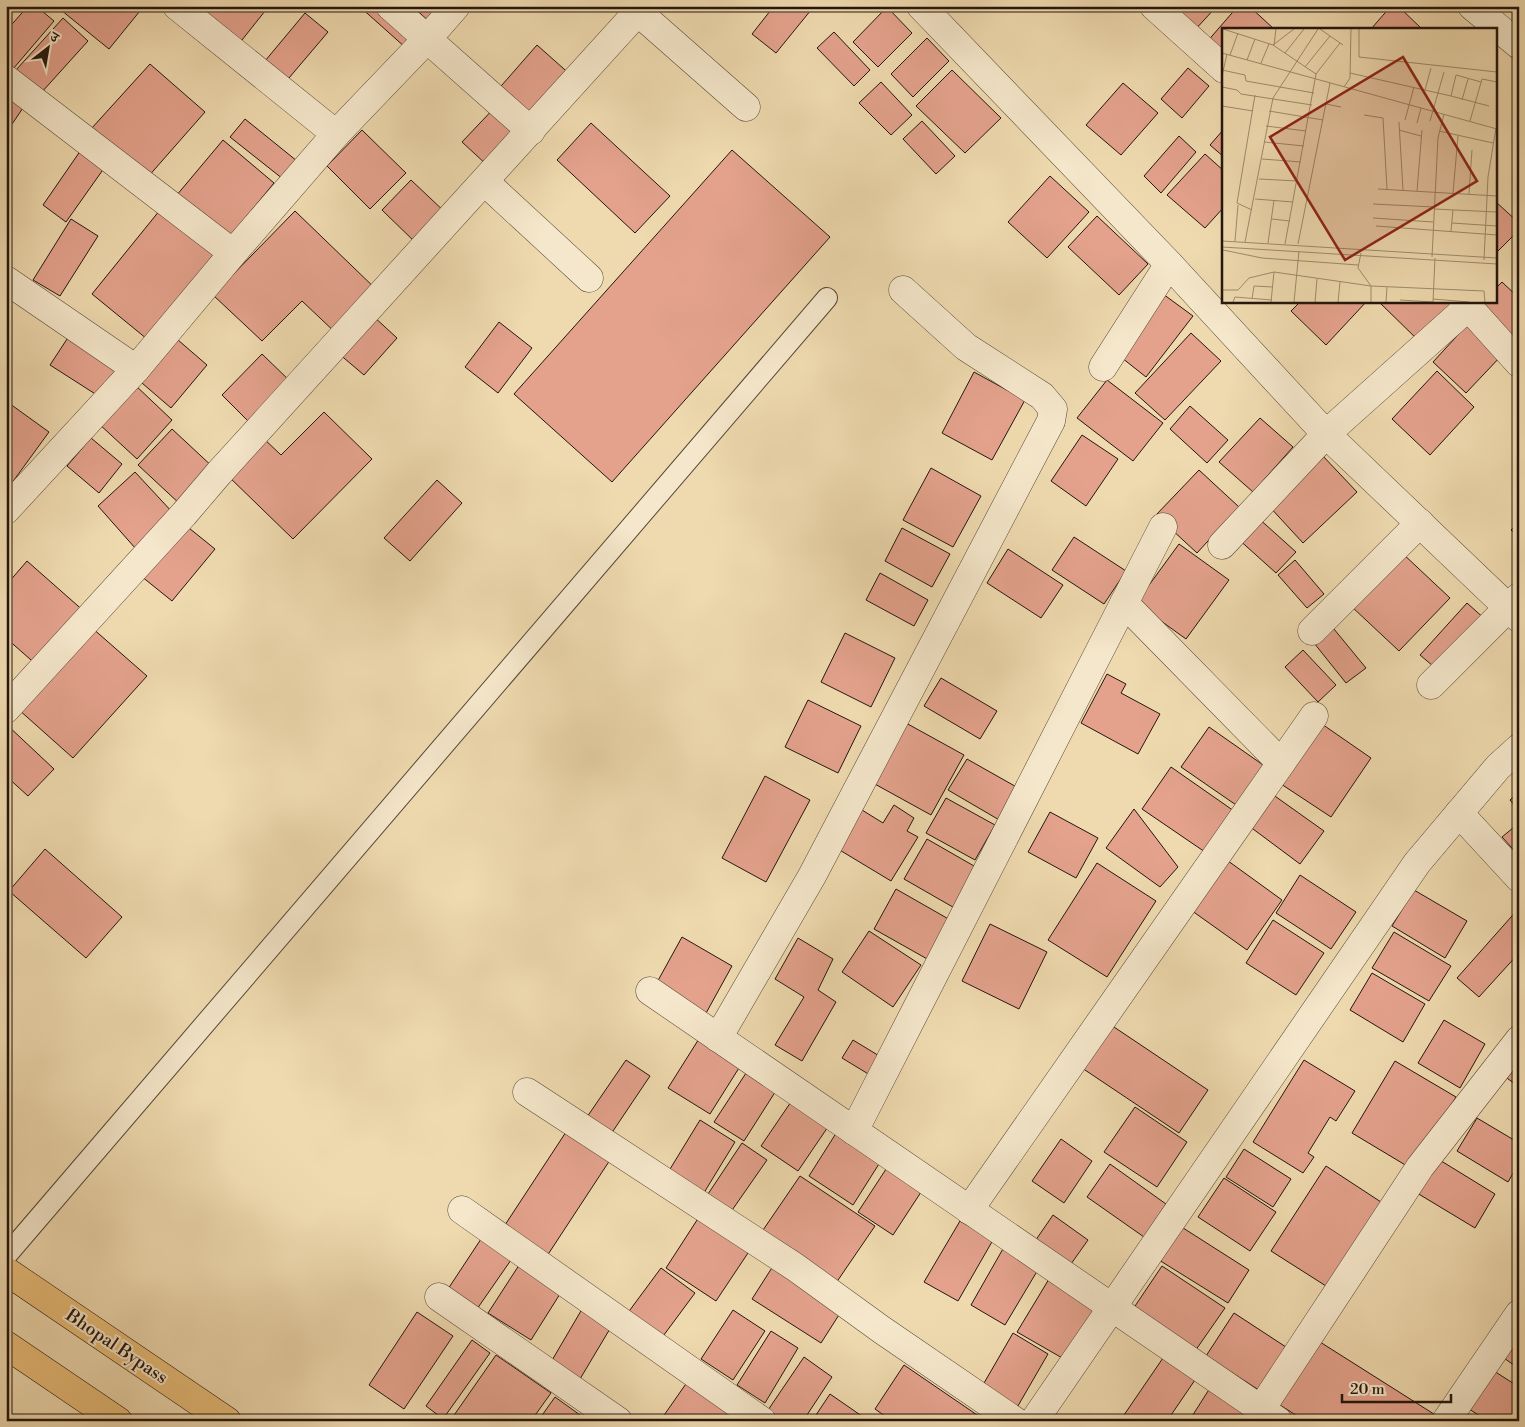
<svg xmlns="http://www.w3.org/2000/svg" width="1525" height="1427" viewBox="0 0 1525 1427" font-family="'Libre Bodoni','Noto Serif Devanagari',serif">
  <rect width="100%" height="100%" fill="#efdaaf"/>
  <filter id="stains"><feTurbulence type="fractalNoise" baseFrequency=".004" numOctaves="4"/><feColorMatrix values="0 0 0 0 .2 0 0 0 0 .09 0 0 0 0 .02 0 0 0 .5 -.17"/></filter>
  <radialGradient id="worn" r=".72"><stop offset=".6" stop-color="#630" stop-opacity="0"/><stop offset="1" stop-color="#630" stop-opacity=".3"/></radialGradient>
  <g fill="#e4a28d" stroke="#24160e">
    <path d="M28 6H36L54 21 7 76 6 31Z"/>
    <path d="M56 6H144L109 49Z"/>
    <path d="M213 6H269L238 45 204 17Z"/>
    <path d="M359 6H381L416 37 406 48Z"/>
    <path d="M412 6H447L432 24Z"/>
    <path d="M774 6H807L811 10 776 53 752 34Z"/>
    <path d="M1164 6H1217L1193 32Z"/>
    <path d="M1238 6H1249L1274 29H1224V59L1206 43Z"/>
    <path d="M1391 6H1398L1422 29H1371Z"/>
    <path d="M887 7 912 33 878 67 853 42Z"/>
    <path d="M305 13 328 32 283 85 260 67Z"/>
    <path d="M63 18 88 41 41 93 16 70Z"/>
    <path d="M834 32 870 70 854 86 817 48Z"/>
    <path d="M927 38 949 61 913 97 891 74Z"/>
    <path d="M537 45 573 77 532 125 495 93Z"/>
    <path d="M150 64 205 112 147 178 91 129Z"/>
    <path d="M1188 68 1209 86 1182 118 1161 99Z"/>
    <path d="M952 70 1001 118 965 153 916 106Z"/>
    <path d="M881 82 912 115 891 135 859 103Z"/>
    <path d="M6 83 29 99 6 133Z"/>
    <path d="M1123 83 1158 113 1121 155 1086 125Z"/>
    <path d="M498 104 523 128 488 166 462 142Z"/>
    <path d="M245 119 297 161 283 179 230 137Z"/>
    <path d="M922 121 955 156 936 174 903 139Z"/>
    <path d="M591 123 670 196 635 233 557 160Z"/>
    <path d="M1224 129V157L1210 145Z"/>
    <path d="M362 130 406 173 370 209 327 166Z"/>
    <path d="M1179 136 1196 152 1161 193 1144 176Z"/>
    <path d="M223 140 274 183 228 239 176 196Z"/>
    <path d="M83 147 107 164 66 222 43 205Z"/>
    <path d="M732 150 830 237 612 482 514 394Z"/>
    <path d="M1205 154 1224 171V207L1205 228 1167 195Z"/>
    <path d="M1050 176 1089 212 1047 258 1008 222Z"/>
    <path d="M411 180 447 214 418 245 382 210Z"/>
    <path d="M1496 202 1519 223V230L1496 253Z"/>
    <path d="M160 210 214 254 147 339 92 294Z"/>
    <path d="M295 211 380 293 339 336 302 301 262 341 213 295Z"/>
    <path d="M1097 216 1148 264 1119 295 1068 247Z"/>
    <path d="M71 219 98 236 60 296 33 280Z"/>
    <path d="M1502 282 1519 298V340L1515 344 1477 309 1484 301H1496V288Z"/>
    <path d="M1163 294 1193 316 1146 377 1117 354Z"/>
    <path d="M1301 301H1367L1326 345 1291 311Z"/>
    <path d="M1378 301H1456L1421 343Z"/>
    <path d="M372 315 397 338 364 375 338 353Z"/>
    <path d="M499 322 532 348 498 393 465 367Z"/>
    <path d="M1468 324 1502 355 1466 393 1433 362Z"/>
    <path d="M1191 333 1221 361 1165 420 1135 393Z"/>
    <path d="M69 336 119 368 100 397 50 365Z"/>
    <path d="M178 340 207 365 171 408 142 383Z"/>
    <path d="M262 354 292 383 251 424 222 395Z"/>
    <path d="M1437 371 1474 407 1430 455 1392 419Z"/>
    <path d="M974 372 1025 400 992 460 942 433Z"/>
    <path d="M1107 380 1163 423 1133 461 1077 418Z"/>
    <path d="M134 384 172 420 137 459 98 423Z"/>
    <path d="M6 401 49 432 6 491Z"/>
    <path d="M1190 406 1228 440 1207 463 1170 429Z"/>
    <path d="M324 412 372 459 293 539 226 474 262 437 281 455Z"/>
    <path d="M1260 418 1293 447 1253 492 1219 462Z"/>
    <path d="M172 429 215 469 181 505 138 465Z"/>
    <path d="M1082 435 1118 459 1086 506 1051 481Z"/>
    <path d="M91 438 122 464 99 493 67 466Z"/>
    <path d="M1321 454 1357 492 1303 543 1267 504Z"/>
    <path d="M931 468 981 496 953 547 903 520Z"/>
    <path d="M1199 470 1239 507 1197 553 1156 515Z"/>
    <path d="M135 472 174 514 136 549 98 506Z"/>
    <path d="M437 480 462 503 410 561 384 538Z"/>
    <path d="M1256 516 1296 552 1276 573 1236 537Z"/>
    <path d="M1519 522V538L1511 530Z"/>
    <path d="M184 524 215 549 172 601 141 576Z"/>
    <path d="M902 528 950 554 932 587 885 561Z"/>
    <path d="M1074 537 1126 571 1104 604 1052 570Z"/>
    <path d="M1179 544 1229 580 1186 639 1136 603Z"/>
    <path d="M1008 549 1063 585 1041 618 987 583Z"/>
    <path d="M1401 552 1450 598 1399 651 1351 606Z"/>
    <path d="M1295 560 1324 594 1307 608 1278 575Z"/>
    <path d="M27 561 86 613 39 667 6 638V582L8 583Z"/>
    <path d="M880 573 928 600 914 626 866 600Z"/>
    <path d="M1467 603 1486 620 1439 671 1420 655Z"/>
    <path d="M1329 623 1366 668 1346 683 1310 638Z"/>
    <path d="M91 627 147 676 73 758 18 709Z"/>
    <path d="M845 633 895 658 871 707 821 682Z"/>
    <path d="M1303 650 1336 685 1318 702 1285 667Z"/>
    <path d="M1107 674 1126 684 1121 693 1160 714 1138 754 1081 723Z"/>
    <path d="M941 678 997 711 980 739 924 706Z"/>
    <path d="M808 700 861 726 838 773 785 747Z"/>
    <path d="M1319 722 1371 758 1331 817 1278 782Z"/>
    <path d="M906 723 964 755 931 815 873 783Z"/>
    <path d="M6 724 54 769 28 796 6 776Z"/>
    <path d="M1209 727 1266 767 1239 807 1181 767Z"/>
    <path d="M967 759 1020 789 1001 821 948 790Z"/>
    <path d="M1171 767 1234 811 1205 852 1142 809Z"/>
    <path d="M765 776 810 800 766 882 722 858Z"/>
    <path d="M1519 792V811L1510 800Z"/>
    <path d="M1272 794 1324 831 1300 864 1249 826Z"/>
    <path d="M946 798 995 825 975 860 926 833Z"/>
    <path d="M894 805 914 818 907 831 918 837 891 881 838 849 862 810 883 823Z"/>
    <path d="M1134 809 1178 867 1160 887 1106 848Z"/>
    <path d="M1050 812 1098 838 1076 878 1028 852Z"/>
    <path d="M1519 823V844L1513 849 1502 837Z"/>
    <path d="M927 839 981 870 958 910 904 879Z"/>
    <path d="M45 849 122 917 86 958 9 891Z"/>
    <path d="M1224 858 1282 900 1247 950 1188 908Z"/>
    <path d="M1097 863 1156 901 1107 977 1048 940Z"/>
    <path d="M1300 875 1356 912 1331 949 1276 913Z"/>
    <path d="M896 889 952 921 929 960 874 929Z"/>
    <path d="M1414 890 1467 921 1445 958 1392 926Z"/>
    <path d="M1519 908V953L1479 997 1457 978Z"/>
    <path d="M1273 920 1324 953 1296 995 1246 963Z"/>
    <path d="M990 924 1047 952 1019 1009 962 981Z"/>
    <path d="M869 931 921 965 893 1007 842 972Z"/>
    <path d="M1394 932 1451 966 1429 1001 1372 968Z"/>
    <path d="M682 937 732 966 705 1015 655 986Z"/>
    <path d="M798 938 833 959 818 990 836 1002 802 1061 775 1045 804 997 775 979Z"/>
    <path d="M1372 973 1425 1004 1403 1042 1350 1010Z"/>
    <path d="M1444 1020 1485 1044 1460 1088 1418 1063Z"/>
    <path d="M1111 1025 1208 1090 1179 1133 1082 1068Z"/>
    <path d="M702 1034 744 1060 710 1114 668 1088Z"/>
    <path d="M853 1040 881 1057 870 1075 842 1058Z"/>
    <path d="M1519 1040V1087L1496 1070Z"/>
    <path d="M626 1060 650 1076 611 1134 587 1117Z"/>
    <path d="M1304 1060 1355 1091 1336 1121 1330 1117 1308 1153 1314 1157 1303 1173 1253 1142Z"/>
    <path d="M1395 1061 1456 1097 1412 1169 1352 1133Z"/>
    <path d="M750 1067 779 1086 744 1141 714 1122Z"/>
    <path d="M797 1093 834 1118 798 1171 761 1146Z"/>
    <path d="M1135 1107 1187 1142 1157 1187 1104 1152Z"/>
    <path d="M1477 1118 1519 1143V1163L1508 1182 1457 1151Z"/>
    <path d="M700 1120 735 1142 702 1196 667 1174Z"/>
    <path d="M840 1127 884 1156 853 1205 809 1176Z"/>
    <path d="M566 1132 610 1160 545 1259 501 1231Z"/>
    <path d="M1061 1139 1092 1161 1064 1203 1032 1181Z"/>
    <path d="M742 1143 767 1160 728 1216 704 1200Z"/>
    <path d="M1244 1149 1291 1179 1273 1207 1226 1177Z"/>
    <path d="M1438 1159 1495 1194 1475 1228 1417 1193Z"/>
    <path d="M890 1163 925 1186 893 1235 858 1212Z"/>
    <path d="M1110 1164 1166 1204 1144 1237 1087 1197Z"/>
    <path d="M1326 1166 1381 1202 1326 1286 1271 1251Z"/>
    <path d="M800 1176 875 1226 836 1283 761 1233Z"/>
    <path d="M1224 1178 1276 1212 1250 1251 1198 1217Z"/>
    <path d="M1053 1215 1088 1240 1066 1271 1031 1247Z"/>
    <path d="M699 1217 750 1250 716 1301 666 1268Z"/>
    <path d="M960 1221 993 1240 958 1301 924 1282Z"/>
    <path d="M1180 1226 1249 1270 1228 1303 1159 1260Z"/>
    <path d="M481 1239 511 1260 477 1309 448 1289Z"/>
    <path d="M1004 1247 1039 1268 1005 1325 971 1305Z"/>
    <path d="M523 1259 565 1286 531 1340 488 1313Z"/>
    <path d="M775 1263 844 1307 821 1343 752 1299Z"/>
    <path d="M1162 1266 1225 1308 1193 1354 1131 1312Z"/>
    <path d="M661 1268 695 1293 658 1343 624 1318Z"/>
    <path d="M1049 1279 1096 1307 1064 1359 1017 1332Z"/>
    <path d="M585 1304 614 1322 580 1379 551 1362Z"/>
    <path d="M733 1310 765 1331 733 1380 701 1359Z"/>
    <path d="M417 1312 453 1336 404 1409 369 1385Z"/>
    <path d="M1234 1313 1289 1349 1262 1392 1206 1356Z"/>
    <path d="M1519 1329V1369L1500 1355Z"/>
    <path d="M771 1331 798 1348 765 1403 737 1385Z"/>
    <path d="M1013 1333 1048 1354 1015 1411 980 1390Z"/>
    <path d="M472 1340 490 1353 443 1419 426 1406Z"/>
    <path d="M1320 1342 1437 1416 1434 1421H1305L1280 1405Z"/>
    <path d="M496 1355 551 1393 531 1421H450Z"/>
    <path d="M1165 1355 1197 1377 1167 1421H1132L1124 1415Z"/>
    <path d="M804 1357 832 1377 803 1421H777L766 1413Z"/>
    <path d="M904 1365 986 1421H892L875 1409Z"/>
    <path d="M1494 1371 1519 1387V1421H1488L1469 1409Z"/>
    <path d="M690 1378 749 1421H660Z"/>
    <path d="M1210 1388 1246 1410 1239 1421H1189Z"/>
    <path d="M830 1394 869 1421H812Z"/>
    <path d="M555 1397 587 1420 586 1421H538Z"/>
    <path d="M1111 1415 1119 1421H1108Z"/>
  </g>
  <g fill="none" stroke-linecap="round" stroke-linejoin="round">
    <g stroke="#574736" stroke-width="22">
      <path id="lane" d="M6 1256 827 298"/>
    </g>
    <g stroke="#574736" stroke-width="29">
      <g id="street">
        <path d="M177 6 336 134"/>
        <path d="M390 6 531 131"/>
        <path d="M921 6 1169 264 1326 434 1519 618"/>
        <path d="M1154 6 1224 69"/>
        <path d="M1472 6 1519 45"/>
        <path d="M638 12 746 107"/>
        <path d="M6 79 233 253"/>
        <path d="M485 182 589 278"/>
        <path d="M6 280 136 369"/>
        <path d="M1463 301 1519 363"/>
        <path d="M1103 367 1169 264"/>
        <path d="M6 510 136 369 233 253 336 134 428 38 456 6"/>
        <path d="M1222 545 1326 434 1468 307"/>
        <path d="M1124 603 1281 763"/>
        <path d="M1312 631 1420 523"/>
        <path d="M1431 685 1519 597"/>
        <path d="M6 709 184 514 219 473 643 6"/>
        <path d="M1459 813 1519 878"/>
        <path d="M650 991 1278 1421"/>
        <path d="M718 1038 812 876 1051 421 1053 409 1042 396 966 347 903 290"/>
        <path d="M527 1092 795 1267 882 1330 1015 1421"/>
        <path d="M854 1131 1163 527"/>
        <path d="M462 1210 762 1421"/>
        <path d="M969 1210 1314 716"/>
        <path d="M439 1297 618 1421"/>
        <path d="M1261 1409 1420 1167 1519 1040"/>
        <path d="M1034 1421 1417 863 1498 767 1519 748"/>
        <path d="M1446 1421 1519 1314"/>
      </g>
    </g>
    <g stroke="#24160e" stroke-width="29">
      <g id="primary">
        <path d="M6 1271 227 1421"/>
        <path d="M6 1345 118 1421"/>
      </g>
    </g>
    <use href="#lane" stroke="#f5e7cb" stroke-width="20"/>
    <use href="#street" stroke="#f5e7cb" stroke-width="28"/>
    <use href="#primary" stroke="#e8bd78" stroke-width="28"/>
  </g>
  <g text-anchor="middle" stroke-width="4" stroke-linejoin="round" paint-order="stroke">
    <g font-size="18" fill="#24160e" stroke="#f5e7cb">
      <text transform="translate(117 1346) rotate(34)" y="6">Bhopal Bypass</text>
    </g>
  </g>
  <g transform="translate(1222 28)">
    <rect width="275" height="275" fill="#efdaaf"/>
    <path fill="none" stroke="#9e8c6f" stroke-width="1" d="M1 1 51 17 94 46 63 216M98 1 121 17M137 1V29L275 44M51 17 72 1M52 17 54 1M0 25 275 101M63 25 82 1M8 27 16 5M25 32 33 11M39 35 47 16M83 39 108 8M0 42 23 47 24 53 92 65M128 45 229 68 234 47 259 54M94 46 118 15M0 48 5 26M0 59 15 62 19 66 90 77M122 59 128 50 129 1M203 62 209 40M229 68 267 78M240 72 246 51M104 76 119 79M0 78 31 83M47 83 101 92M142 87 161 90 165 161M183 92 192 59M208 93 222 44M248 93 260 51 275 54M177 94 181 162M195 95 199 80M44 98 84 103M177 102 199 108M217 103 271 115M42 114 82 118M40 131 79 134M37 151 75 153M156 161 275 168M195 163 200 102M231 165 236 108M247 166 250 122M33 171 71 174M151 176 212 179M212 181 275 184M30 182 15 175 33 67M151 190 211 194M50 191 68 193M230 195 275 198M154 198 275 207M229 203 231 182M0 213 275 230M13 213 16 177M23 214 51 70 96 1M46 215 52 172M76 216 108 55M0 219 275 236M1 222 40 230 136 237M139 225 136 240 149 258V274M210 229 216 110 222 86M262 232 266 149 274 100M0 262H16L27 250 52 244 149 258 262 263 263 274M30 271 32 258 51 259M211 271 247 274M178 272 211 274 213 230M11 274 13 269 50 272M49 274 52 244M72 274 77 223M93 274 95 251M116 274 118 254M164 274 165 259"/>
    <path fill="#8f2418" fill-opacity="0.15" stroke="#8f2418" stroke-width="2.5" d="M181 29 255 153 123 232 48 109Z"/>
    <rect width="275" height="275" fill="none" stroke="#24160e" stroke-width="2.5"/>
  </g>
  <rect width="1525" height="1427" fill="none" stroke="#efdaaf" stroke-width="25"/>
  <rect x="8" y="8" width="1510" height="1412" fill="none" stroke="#24160e" stroke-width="2.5"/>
  <rect x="12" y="12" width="1500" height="1402" fill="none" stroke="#24160e"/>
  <g transform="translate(48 48) rotate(31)" stroke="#f5e7cb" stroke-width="4" paint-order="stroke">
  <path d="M0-4L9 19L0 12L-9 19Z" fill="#24160e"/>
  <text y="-8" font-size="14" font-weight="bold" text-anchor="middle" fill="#24160e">उ</text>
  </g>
  <path d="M1342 1394v8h109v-8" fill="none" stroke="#24160e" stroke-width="2.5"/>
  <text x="1350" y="1394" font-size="15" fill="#24160e" stroke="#f5e7cb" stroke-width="4" paint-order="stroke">20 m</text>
  <rect width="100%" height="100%" filter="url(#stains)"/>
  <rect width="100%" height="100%" fill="url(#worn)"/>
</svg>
